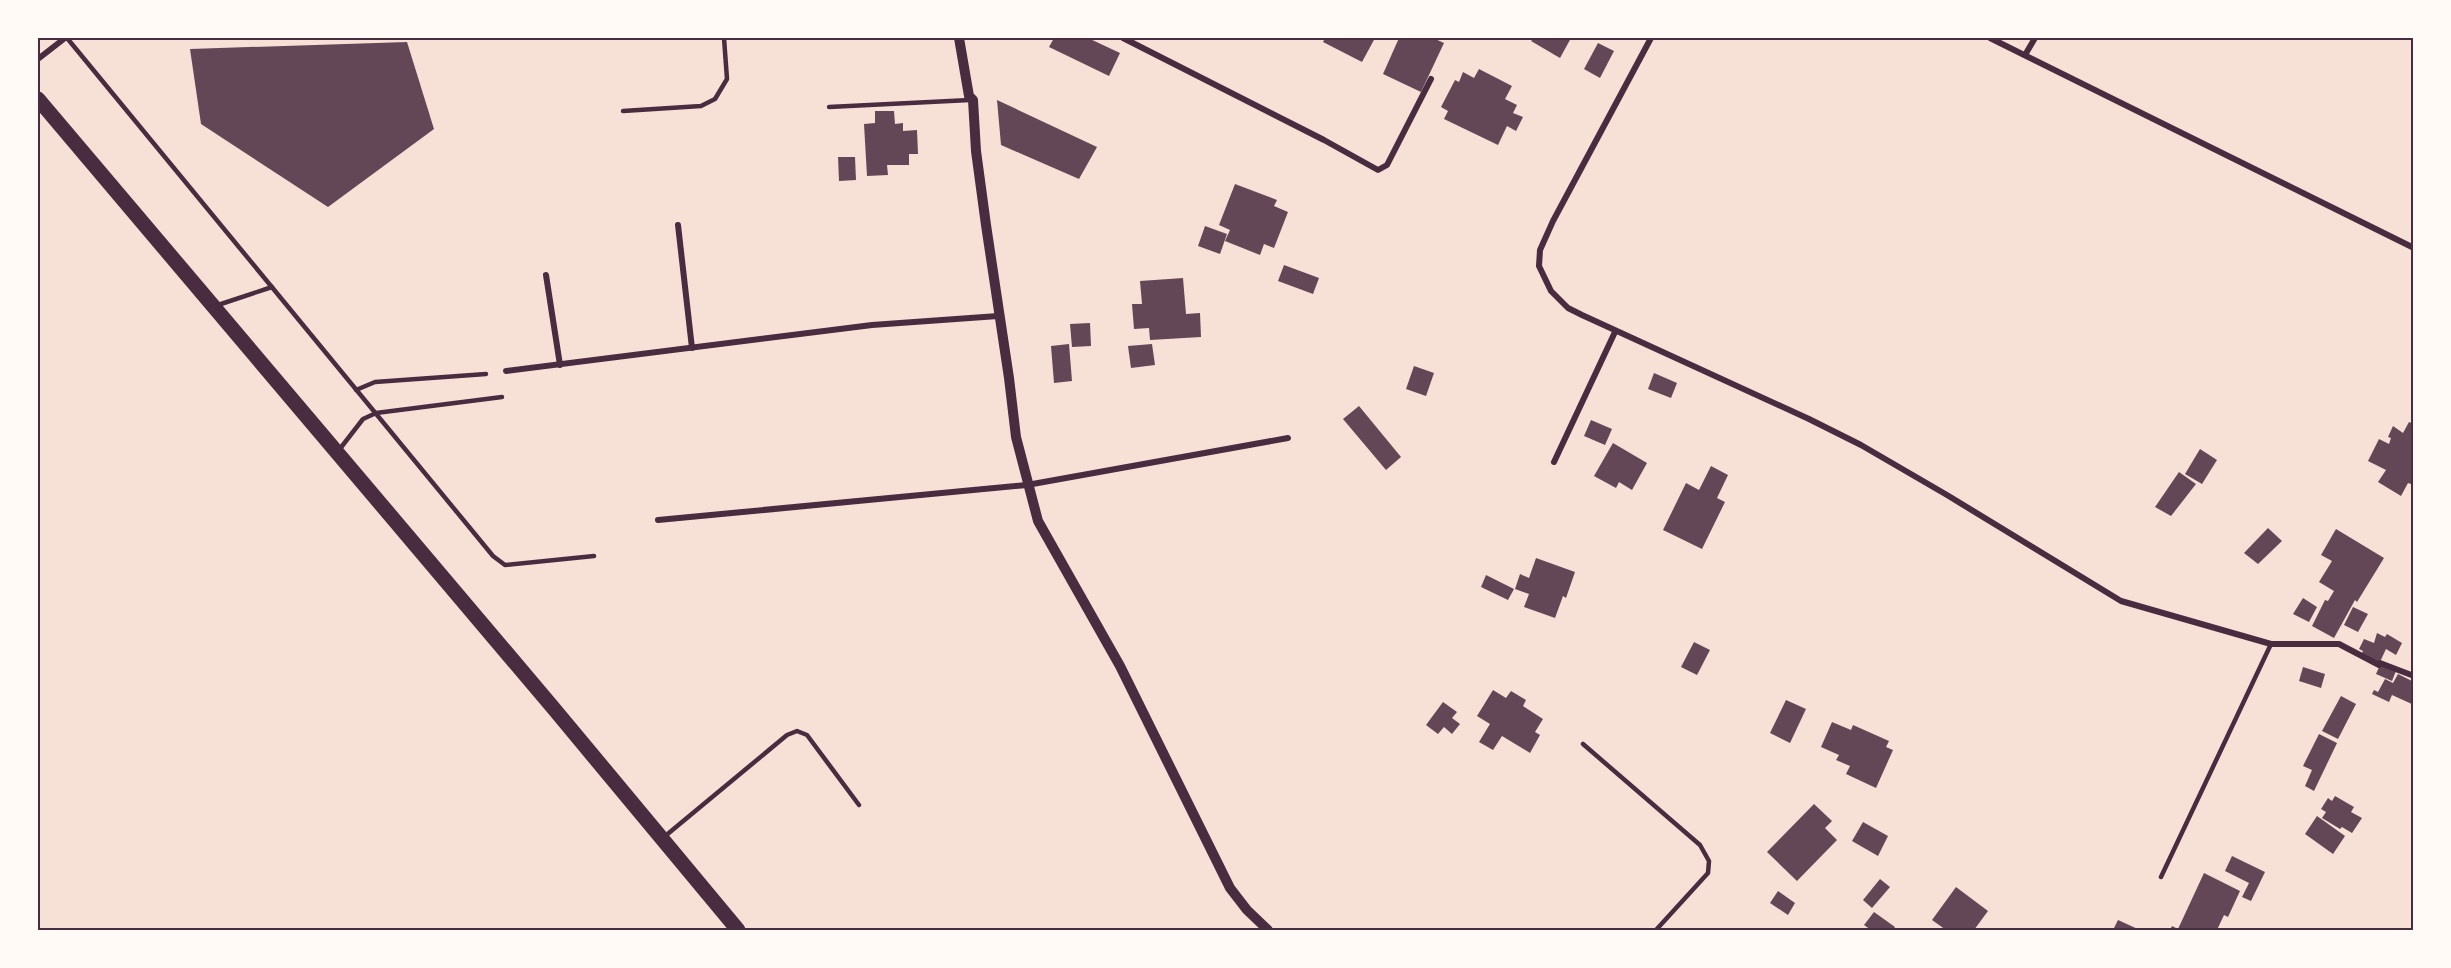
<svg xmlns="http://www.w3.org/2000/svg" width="2451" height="968" viewBox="0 0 2451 968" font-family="'Playfair Display',serif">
  <rect width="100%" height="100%" fill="#f7e1d7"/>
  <g fill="#644757">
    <path d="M1054 38H1088L1120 53 1109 76 1049 47Z"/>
    <path d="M1325 38H1375L1362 62 1323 42Z"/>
    <path d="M1399 38H1433L1444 43 1421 92 1383 74Z"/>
    <path d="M1534 38H1571L1560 58 1531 41Z"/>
    <path d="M407 42 434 129 328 207 201 124 190 49Z"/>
    <path d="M1598 43 1614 51 1600 78 1584 69Z"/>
    <path d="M1479 69 1512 86 1505 99 1517 105 1513 113 1523 117 1516 131 1507 126 1498 145 1444 119 1448 111 1441 107 1455 80 1459 82 1463 72 1474 78Z"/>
    <path d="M997 100 1097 147 1079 179 1001 145Z"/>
    <path d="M875 111H894L895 124 903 123V131L917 130 918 154H909V165H887L888 175 867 176 864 124 875 123Z"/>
    <path d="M838 157H855L856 180 839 181Z"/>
    <path d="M1235 184 1277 200 1274 206 1288 212 1274 248 1264 244 1260 255 1225 241 1230 230 1219 225Z"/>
    <path d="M1205 226 1227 234 1220 254 1198 246Z"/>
    <path d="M1284 265 1319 278 1313 294 1278 281Z"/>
    <path d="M1183 278 1186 314 1200 313 1201 337 1150 340 1149 328 1134 329 1132 304H1142L1140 281Z"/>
    <path d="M1090 323 1091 346 1072 347 1070 324Z"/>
    <path d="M1069 344 1072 381 1054 383 1051 346Z"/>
    <path d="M1152 344 1155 365 1131 368 1128 346Z"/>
    <path d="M1414 366 1434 373 1426 396 1406 389Z"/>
    <path d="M1654 373 1677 383 1671 398 1648 389Z"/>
    <path d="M1359 406 1401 457 1386 470 1343 419Z"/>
    <path d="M1591 420 1612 429 1605 445 1584 436Z"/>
    <path d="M2409 422 2414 424V485L2408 483 2401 496 2378 482 2386 470 2368 461 2379 439 2389 444 2391 438 2388 437 2393 426 2403 433Z"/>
    <path d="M1613 443 1647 463 1632 490 1619 482 1616 488 1594 476Z"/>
    <path d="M2200 449 2217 460 2202 484 2185 474Z"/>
    <path d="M1711 466 1728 475 1717 498 1725 502 1702 549 1663 530 1686 483 1699 490Z"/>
    <path d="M2179 472 2196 484 2171 516 2155 507Z"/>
    <path d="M2268 528 2282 541 2258 564 2244 553Z"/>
    <path d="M2336 529 2384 558 2357 602 2355 600 2334 638 2312 626 2325 600 2328 601 2334 591 2319 582 2332 561 2321 555Z"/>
    <path d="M1536 558 1575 572 1566 598 1563 596 1555 618 1524 607 1529 594 1515 589 1520 574 1529 578Z"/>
    <path d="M1486 575 1514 589 1508 600 1481 587Z"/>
    <path d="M2303 598 2317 607 2309 622 2293 614Z"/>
    <path d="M2353 607 2368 614 2358 632 2344 625Z"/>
    <path d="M2377 633 2385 637 2387 634 2402 643 2396 655 2386 649 2379 664 2361 655 2363 651 2359 649 2364 639 2374 643Z"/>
    <path d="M1694 642 1710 650 1697 675 1681 667Z"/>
    <path d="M2381 663 2396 671 2392 681 2376 674Z"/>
    <path d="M2303 667 2325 674 2321 688 2299 681Z"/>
    <path d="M2398 674 2414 682V705L2392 695 2389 702 2372 694 2374 690 2378 692 2385 679 2393 683Z"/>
    <path d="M1493 690 1506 698 1511 691 1526 700 1523 706 1543 719 1535 732 1540 735 1530 753 1502 736 1493 750 1479 742 1490 724 1477 716Z"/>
    <path d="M2341 696 2356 704 2338 739 2322 731Z"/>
    <path d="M1786 700 1806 709 1790 743 1770 733Z"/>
    <path d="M1443 702 1457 712 1452 718 1460 724 1452 734 1444 727 1438 734 1426 725Z"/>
    <path d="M1832 722 1851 730 1853 725 1889 741 1886 747 1893 750 1876 788 1846 774 1850 766 1836 760 1839 755 1821 747Z"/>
    <path d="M2319 734 2337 743 2314 791 2305 786 2312 770 2303 766Z"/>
    <path d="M2335 796 2354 807 2351 812 2362 818 2352 833 2342 827 2340 829 2322 818 2326 812 2321 809 2328 798 2332 801Z"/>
    <path d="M1814 804 1832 821 1825 828 1837 840 1797 881 1767 852Z"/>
    <path d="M2317 816 2345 836 2333 854 2305 834Z"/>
    <path d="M1863 822 1888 836 1878 856 1852 841Z"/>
    <path d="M2232 856 2265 872 2251 901 2242 897 2249 883 2225 871Z"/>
    <path d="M2204 873 2240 891 2228 917 2224 915 2217 930H2170L2172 926 2178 929Z"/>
    <path d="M1880 879 1890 887 1872 908 1863 900Z"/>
    <path d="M1956 887 1988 911 1974 930H1946L1932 920Z"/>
    <path d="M1778 891 1795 903 1788 915 1770 903Z"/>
    <path d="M1874 912 1895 927 1893 930H1871L1864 925Z"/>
    <path d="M2118 920 2140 930H2113Z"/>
  </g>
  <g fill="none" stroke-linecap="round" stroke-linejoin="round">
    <g stroke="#4a2c40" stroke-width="4.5">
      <path d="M67 38 493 556 505 565 594 556"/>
      <path d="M829 107 970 100"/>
      <path d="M623 111 701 106 715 99 727 79 724 38"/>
      <path d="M218 305 272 287"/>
      <path d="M356 390 375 382 486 374"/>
      <path d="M339 450 363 419 376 413 502 397"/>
      <path d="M1583 744 1700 845 1709 861 1708 873 1656 930"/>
      <path d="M664 837 787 735 797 731 807 735 859 805"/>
      <path d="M2161 877 2271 644"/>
    </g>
    <g stroke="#4a2c40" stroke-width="6">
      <path d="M1123 38 1324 140 1378 170 1387 165 1431 79"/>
      <path d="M1651 38 1553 221 1540 250 1539 266 1551 291 1568 308 1582 315 1809 419 1861 445 1947 495 2121 601 2271 644H2339L2379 665 2380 663 2414 676"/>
      <path d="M1990 38 2414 248"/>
      <path d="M2025 55 2035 38"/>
      <path d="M38 59 65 38"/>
      <path d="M678 225 692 348"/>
      <path d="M546 275 560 365"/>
      <path d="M506 371 872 325 998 316"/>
      <path d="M1554 462 1615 332"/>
      <path d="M658 520 1027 485 1288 438"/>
    </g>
    <path stroke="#4a2c40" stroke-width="10" d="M959 38 969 96 973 100 976 151 986 225 1009 378 1016 437 1038 521 1120 666 1230 888 1247 910 1268 930"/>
    <path stroke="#4a2c40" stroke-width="15" d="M38 99 555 710 738 930"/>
  </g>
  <rect width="2451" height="968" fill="none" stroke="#fffaf5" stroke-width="78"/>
  <rect x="39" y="39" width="2373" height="890" fill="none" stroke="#4a2c40" stroke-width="2"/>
</svg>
